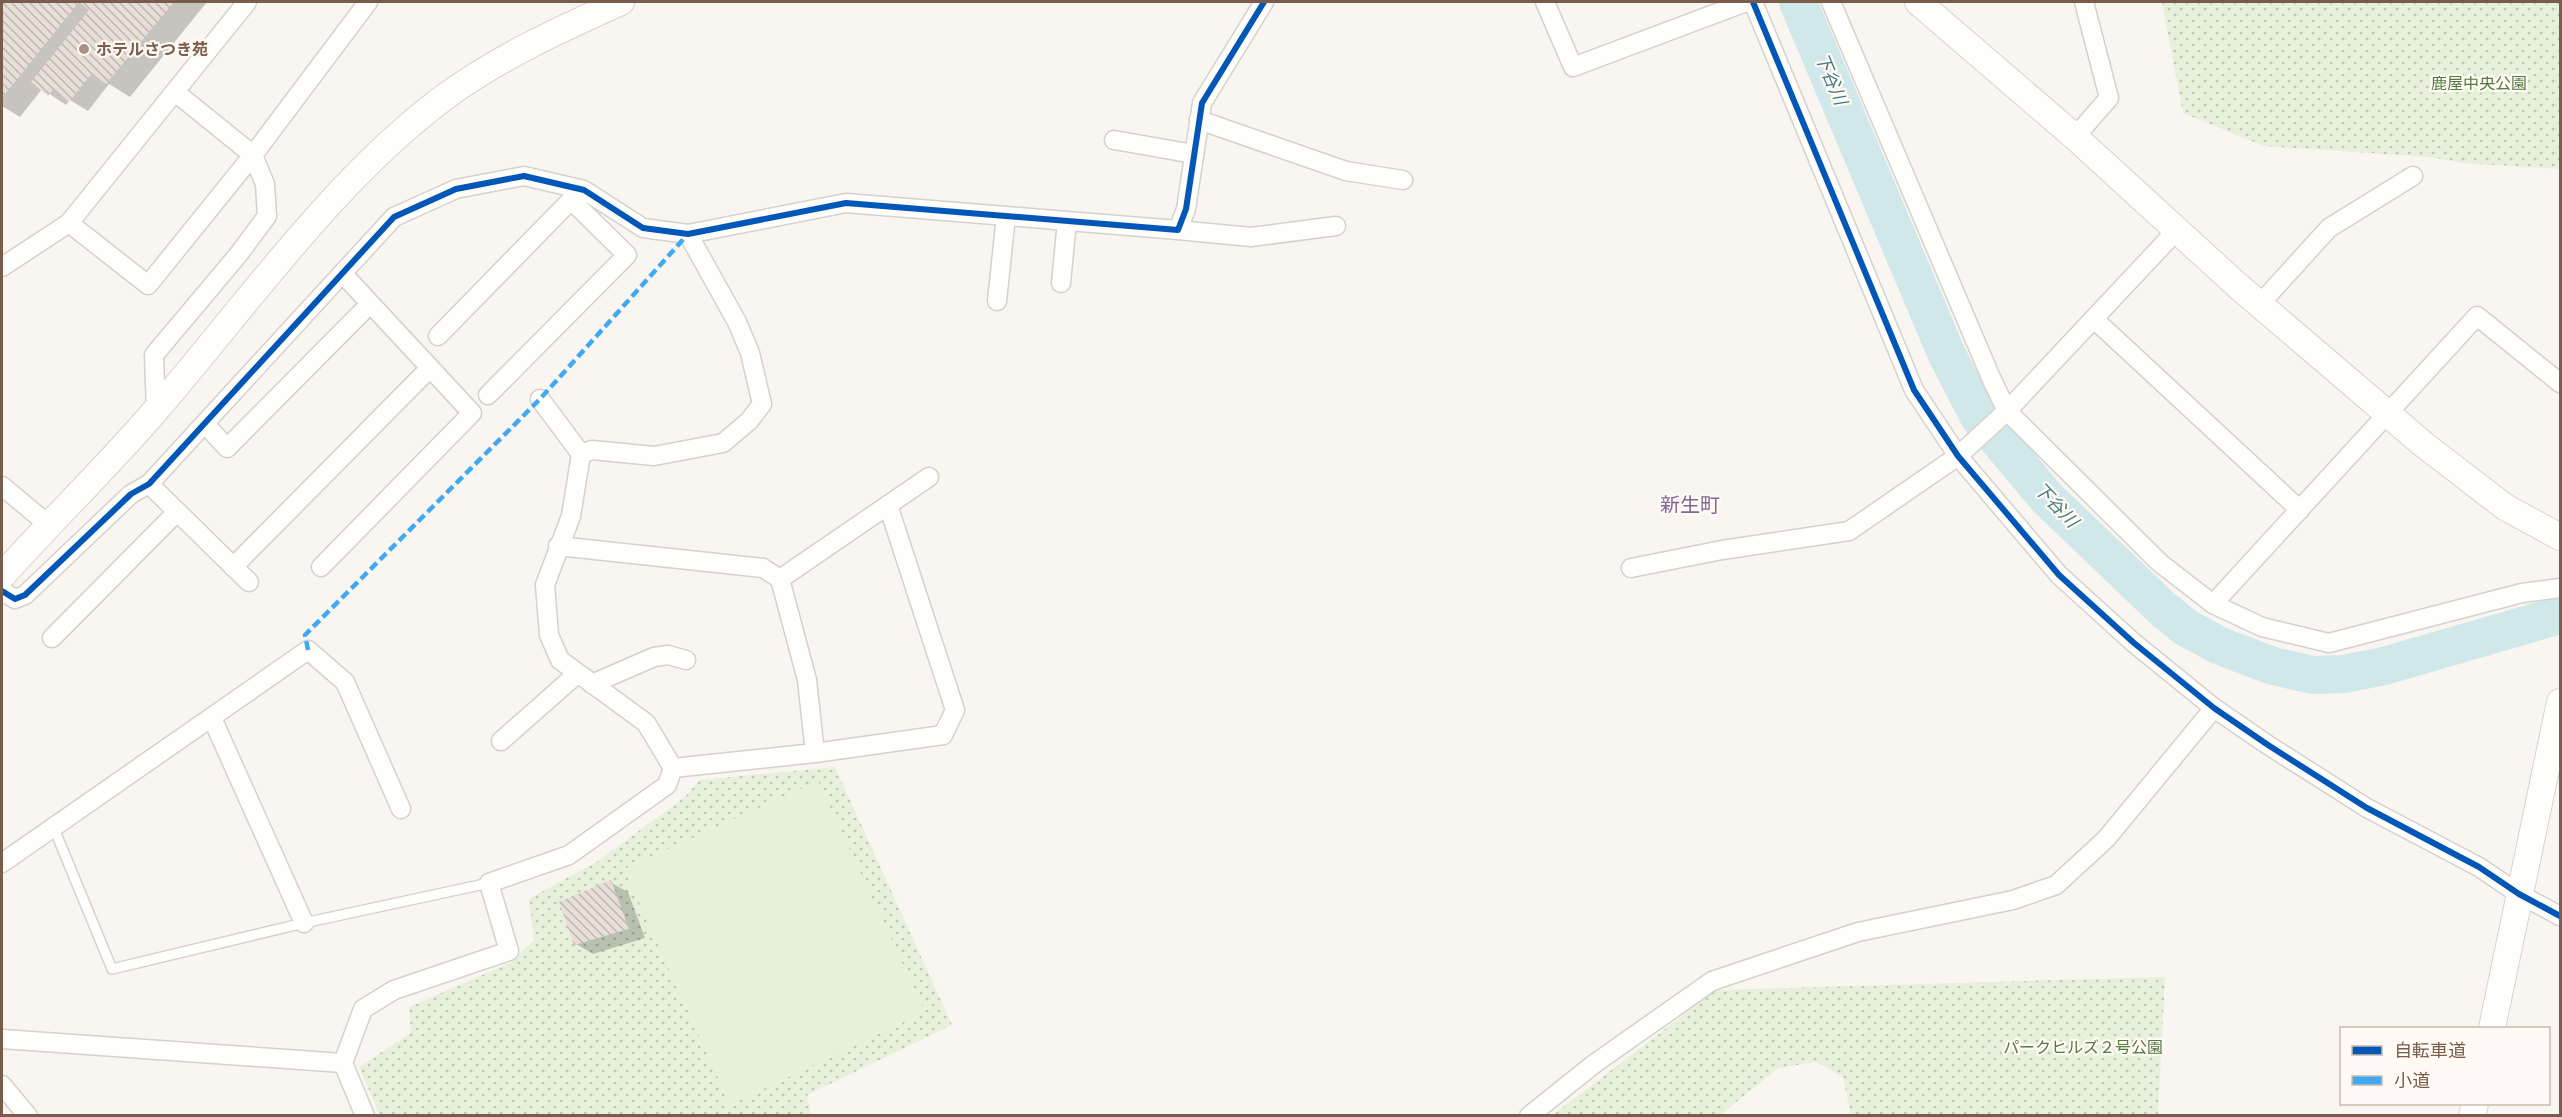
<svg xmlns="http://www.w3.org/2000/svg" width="2562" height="1117" viewBox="0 0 2562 1117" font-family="Manrope,'Noto Sans JP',sans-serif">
  <defs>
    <pattern id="park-dots" width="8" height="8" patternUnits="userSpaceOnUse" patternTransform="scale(1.5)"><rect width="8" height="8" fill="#e7f0db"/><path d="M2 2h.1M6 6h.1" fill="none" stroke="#c0c6b4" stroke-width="1.8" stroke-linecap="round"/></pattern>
    <pattern id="building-back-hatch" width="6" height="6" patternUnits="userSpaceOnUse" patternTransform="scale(1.5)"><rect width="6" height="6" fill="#e6ded7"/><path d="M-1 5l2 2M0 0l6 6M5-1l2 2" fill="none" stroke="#bfb7b1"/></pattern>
  </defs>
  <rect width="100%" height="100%" fill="#f9f5f0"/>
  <g fill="url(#park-dots)">
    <path d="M2162 2H2560V169L2462 163 2430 157 2264 146 2183 113Z"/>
    <path d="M835 767 952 1025 807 1095 811 1115H380L359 1067 411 1033 409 1007 510 963 534 940 529 899 598 861 685 797 700 780Z"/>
    <path d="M2165 977 2158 1115H1851L1843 1077 1817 1062 1778 1068 1720 1115H1553L1716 990Z"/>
  </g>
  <path fill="#e7f0db" d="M818 781 925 1012 730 1105 624 869Z"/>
  <g fill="#0003">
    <path d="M2 2H207L130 97 109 84 88 111 70 100 66 105 42 89 20 117 2 106Z"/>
    <path d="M610 882 628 892 645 938 593 954 576 944Z"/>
  </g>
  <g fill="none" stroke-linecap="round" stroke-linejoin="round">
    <path stroke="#d0e8ea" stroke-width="38" d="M1798 2 1947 355 1979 417 2047 498 2162 608 2185 627 2220 646 2273 666 2313 675 2344 674 2384 666 2560 615"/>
  </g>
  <g fill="url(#building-back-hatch)">
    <path d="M2 2H174L106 84 92 73 69 102 54 88 48 96 31 82 89 10 79 2 2 98Z"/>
    <path d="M611 880 629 929 574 945 559 902Z"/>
  </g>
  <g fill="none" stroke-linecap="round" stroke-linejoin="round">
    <g stroke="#d7d1cb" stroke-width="12">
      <path id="lane" d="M53 826 112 969 304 923 489 883"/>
    </g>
    <g stroke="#d7d1cb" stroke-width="21">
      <g id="street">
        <path d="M1545 2 1573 67 1746 2"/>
        <path d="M1753 2 1914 390 1958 456 2059 575 2134 643 2214 708 2268 745 2367 808 2479 867 2519 894 2560 916"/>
        <path d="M1831 2 1992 380 2007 411 2160 563 2213 604 2262 627 2329 643 2522 593 2560 588"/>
        <path d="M1199 120 1346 171 1403 180"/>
        <path d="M2075 137 2109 98 2084 2"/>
        <path d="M1114 140 1194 154"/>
        <path d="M69 223 148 285 253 155 368 2"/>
        <path d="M1178 230 1251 237 1336 226"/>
        <path d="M2 267 69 223 247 2"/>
        <path d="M1061 283 1067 221"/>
        <path d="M997 301 1006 216"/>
        <path d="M2259 305 2329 228 2413 176"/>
        <path d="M2094 319 2300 510"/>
        <path d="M438 336 571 200 575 189"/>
        <path d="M488 395 627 255 571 200"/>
        <path d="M540 399 581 454 571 516 545 585 549 635 560 660 646 723 673 768 815 753 943 735 955 710 888 505"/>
        <path d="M156 411 154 355 238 255 267 216 265 184 253 155 175 92"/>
        <path d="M205 424 227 448 370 304"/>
        <path d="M581 454 592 450 654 456 723 443 749 421 762 404 750 353 737 322 688 234"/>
        <path d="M149 484 249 582"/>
        <path d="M2 486 50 526"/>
        <path d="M558 546 763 568 780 579 807 680 815 753"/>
        <path d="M233 567 430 368"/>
        <path d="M321 567 472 413 343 274"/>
        <path d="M1631 568 1722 550 1849 531 1958 456 2007 411 2176 231"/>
        <path d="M780 579 929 477"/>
        <path d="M2 591 15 599 25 595 131 494 149 484 394 217 456 189 524 176 584 190 643 228 688 234 846 203 1178 230 1186 209 1202 103 1264 2"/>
        <path d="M2213 604 2477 316 2560 383"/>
        <path d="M52 638 177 512"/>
        <path d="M592 684 654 657 668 655 686 660"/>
        <path d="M212 718 304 923"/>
        <path d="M501 741 577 674"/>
        <path d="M2 863 308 650 345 682 401 809"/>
        <path d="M2 1039 343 1063"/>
        <path d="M2 1085 28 1116"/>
        <path d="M365 1116 343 1063 363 1009 394 990 509 951 489 883 569 855 667 785 673 768"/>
        <path d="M1529 1116 1594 1064 1712 981 1858 932 2013 900 2056 885 2106 839 2214 708"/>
      </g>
    </g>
    <g stroke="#d9d2cb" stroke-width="28">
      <g id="secondary">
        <path d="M1918 2 2075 137 2238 286 2423 444 2505 507 2560 537"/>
        <path d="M2 576C52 520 107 467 156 410 246 306 332 182 442 99 497 58 559 30 621 2"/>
        <path d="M2492 1028 2560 702"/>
        <path d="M2472 1116 2475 1104"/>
      </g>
    </g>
    <use href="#lane" stroke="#fefefd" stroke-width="9"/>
    <use href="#street" stroke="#fefefd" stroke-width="18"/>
    <use href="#secondary" stroke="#fefefd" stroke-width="26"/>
    <path stroke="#3fa9f5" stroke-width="4.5" stroke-dasharray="9 4.5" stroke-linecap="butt" d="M308 650 305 635 540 399 688 234"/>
    <g stroke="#fffaf3" stroke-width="10">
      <g id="cycleway">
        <path d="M1753 2 1914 390 1958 456 2059 575 2134 643 2214 708 2268 745 2367 808 2479 867 2519 894 2560 916"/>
        <path d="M2 591 15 599 25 595 131 494 149 484 394 217 456 189 524 176 584 190 643 228 688 234 846 203 1178 230 1186 209 1202 103 1264 2"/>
      </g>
    </g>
    <use href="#cycleway" stroke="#0057b8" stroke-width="6"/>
  </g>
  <circle fill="#a69286" stroke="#fffaf3" stroke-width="2" cx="84" cy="49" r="6"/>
  <g text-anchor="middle" stroke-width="4.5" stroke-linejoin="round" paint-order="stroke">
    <g font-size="16" font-weight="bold" fill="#7a5c4d" stroke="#fffaf3" text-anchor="start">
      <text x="96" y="55">ホテルさつき苑</text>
    </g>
    <g font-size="16" fill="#537a41" stroke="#fffaf3">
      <text x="2479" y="89">鹿屋中央公園</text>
      <text x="2083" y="1053">パークヒルズ２号公園</text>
    </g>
    <g font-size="18" font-style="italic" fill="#437c86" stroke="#fffaf3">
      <text transform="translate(1831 79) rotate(67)" y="6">下谷川</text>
      <text transform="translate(2056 505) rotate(46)" y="6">下谷川</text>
    </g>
    <g font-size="20" fill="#846695" stroke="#fffaf3">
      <text x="1690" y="512">新生町</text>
    </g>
  </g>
  <rect width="2562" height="1117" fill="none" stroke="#7a5c4d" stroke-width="6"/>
  <rect x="2340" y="1027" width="210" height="78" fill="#fffaf3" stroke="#cabbb1" stroke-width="1.5"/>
  <rect x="2352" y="1046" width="30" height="9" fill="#0057b8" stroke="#cabbb1" stroke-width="1.5"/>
  <text x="2394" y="1057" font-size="18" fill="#7a5c4d">自転車道</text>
  <rect x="2352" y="1076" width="30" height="9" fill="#3fa9f5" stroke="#cabbb1" stroke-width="1.5"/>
  <text x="2394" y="1087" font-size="18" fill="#7a5c4d">小道</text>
</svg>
